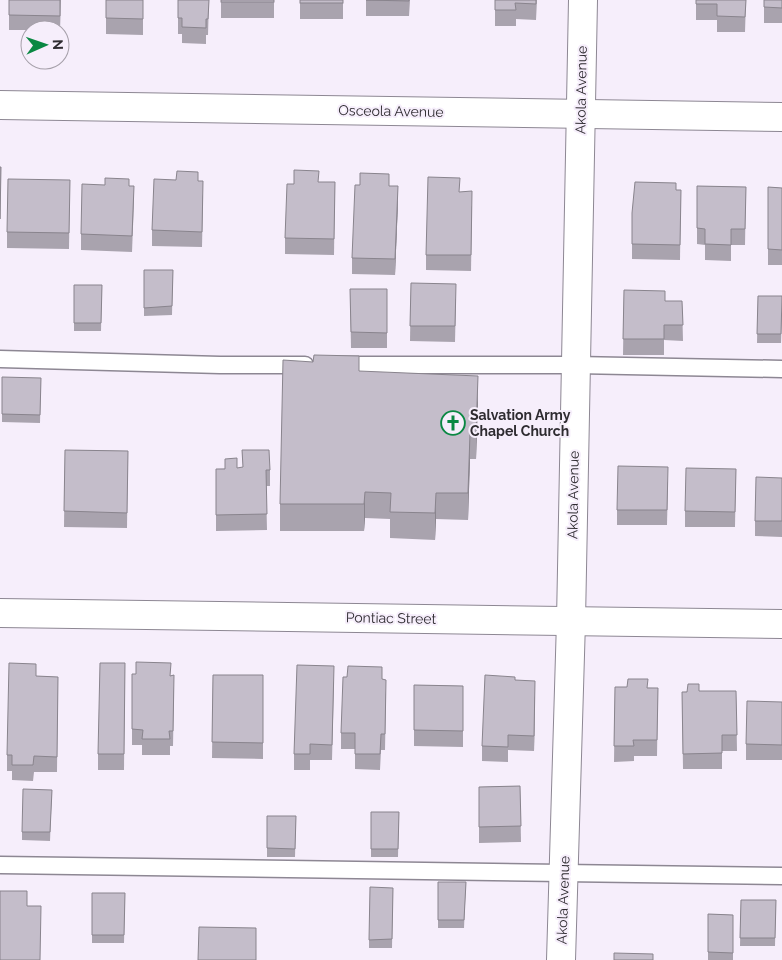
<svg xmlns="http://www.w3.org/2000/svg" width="782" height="960" viewBox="0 0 782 960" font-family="Raleway,sans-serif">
  <rect width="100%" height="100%" fill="#f6eefb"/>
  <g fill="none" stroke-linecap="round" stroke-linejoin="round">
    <g stroke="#8d8793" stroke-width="19">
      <g id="service">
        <path d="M0 359 220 365H305"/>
        <path d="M337 365H576L782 369"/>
        <path d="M0 865 782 876"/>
      </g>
    </g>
    <g stroke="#8d8793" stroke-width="30">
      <g id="minor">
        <path d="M0 105 782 117"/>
        <path d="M0 613 782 624"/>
        <path d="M561 960 571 621 583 0"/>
      </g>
    </g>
    <use href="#service" stroke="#fff" stroke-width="16"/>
    <use href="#minor" stroke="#fff" stroke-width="28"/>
  </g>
  <g fill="#a9a3ae">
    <path d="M9 0H61L60 31V30H9Z"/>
    <path d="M106 0H143V35L106 34Z"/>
    <path d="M178 0H209L208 35H206V44L182 43V34H178Z"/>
    <rect x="221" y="0" width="53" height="18"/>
    <rect x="300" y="0" width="43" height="19"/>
    <path d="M366 0H410L409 16H366Z"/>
    <path d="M495 0H537L536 20 516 19V26H495Z"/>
    <path d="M696 0H746L745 32H717V20H696Z"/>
    <rect x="764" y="0" width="18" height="23"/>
    <path d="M70 180 69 249 7 248V232Z"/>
    <path d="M198 181 203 197 202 247 152 246V230Z"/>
    <path d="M319 182H335L334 255 285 254V238L294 184Z"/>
    <path d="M129 186 134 201 132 252 81 250V234Z"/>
    <path d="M389 186 398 202 395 275 352 274V258Z"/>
    <path d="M697 186 746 187 745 245H731V261L705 260V245L697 244Z"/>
    <path d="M768 187 782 188V265H768Z"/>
    <path d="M676 190H681L680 260 632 259V213Z"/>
    <path d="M460 192 472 207 471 271 426 270V255Z"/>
    <path d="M144 270H173L172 315 144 316Z"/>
    <path d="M411 283 456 299 455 342 410 341Z"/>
    <path d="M74 285H102L101 331H74Z"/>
    <path d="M350 289H387V348H351Z"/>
    <path d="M624 290 665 301H682L683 341 664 340V355H623Z"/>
    <path d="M758 296 782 313 781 343H757Z"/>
    <path d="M359 371 478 402 476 459H470L468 520 436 519 435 540 390 538V519L365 518 364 531H280V504Z"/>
    <path d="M41 378 40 423 2 422V414Z"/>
    <path d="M65 450 128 451 127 528 64 527Z"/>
    <path d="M242 450 270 470V486H266L267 530 216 531V469L243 468Z"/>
    <path d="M736 469 735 527H685V511Z"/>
    <path d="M782 478V537L755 536V521Z"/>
    <path d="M668 482 667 525H617V510Z"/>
    <path d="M125 663 124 770H98V754Z"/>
    <path d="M132 674 171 676 174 691 173 746H170V755H142V745H132Z"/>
    <path d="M213 675H263V759L212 758Z"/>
    <path d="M36 676 58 677 57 772H34L33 781 12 780V771H7V755Z"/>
    <path d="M382 679 386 695 385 750H381L380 770 355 769V749H341V733Z"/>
    <path d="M515 680 535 697 534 751 508 750V762L482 761V746Z"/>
    <path d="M334 681 332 760H310V770H294V754Z"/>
    <path d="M414 685 463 686V747L414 746Z"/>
    <path d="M615 687 658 688 657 756H634V761L614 762Z"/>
    <path d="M699 691H736L737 751H722V769H683L682 692Z"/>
    <path d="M782 702V760H746V744Z"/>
    <path d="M520 786 521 842 479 843V787Z"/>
    <path d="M52 790 50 841 22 840V832Z"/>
    <path d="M371 812H399L398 857H371Z"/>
    <path d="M267 816H296L295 857H267Z"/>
    <path d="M438 882H466L464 928H438Z"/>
    <path d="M393 888 392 948H369V940Z"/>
    <path d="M92 893H125L124 943H92Z"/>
    <path d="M741 900H776L775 946H740Z"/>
    <path d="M708 914 733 915V960H708Z"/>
  </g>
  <g fill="#89848d">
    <path d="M398 186V202L395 275V259Z"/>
    <path d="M478 376V402L476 459V433Z"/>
    <path d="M470 433V459L468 520V493Z"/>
    <path d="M365 492V518L364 531V504Z"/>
    <path d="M436 493V519L435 540V513Z"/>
    <path d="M535 681V697L534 751V736Z"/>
  </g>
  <g fill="#c4bdca" stroke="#89848d">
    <path d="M9 0H60V16L9 15Z"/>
    <path d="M106 0H143V19L106 18Z"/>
    <path d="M178 0H209L208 19H206V28L182 27V18H178Z"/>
    <rect x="221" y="0" width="53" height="2"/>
    <rect x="300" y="0" width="43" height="3"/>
    <path d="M366 0H409V1Z"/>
    <path d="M495 0H536V4L515 3 516 10H495Z"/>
    <path d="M696 0H746L745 17 717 16V4H696Z"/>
    <path d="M764 0H782V8L764 7Z"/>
    <path d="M0 167H1L0 219Z"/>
    <path d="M294 170 319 171 318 182H335L334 239 285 238 287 184H294Z"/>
    <path d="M177 171 198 172V181H203L202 232 152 230 154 179 176 180Z"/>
    <path d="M360 173 389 174V186H398L395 259 352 258 355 185H360Z"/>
    <path d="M428 177 460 178 459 192 472 191 471 255H426Z"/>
    <path d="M105 178 129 179V186H134L132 236 81 234 82 184 105 185Z"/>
    <path d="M8 179 70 180 69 233 7 232Z"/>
    <path d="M635 182 676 183V190H681L680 245 632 244V213Z"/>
    <path d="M697 186 746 187 745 229H731V245L705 244V229L697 228Z"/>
    <path d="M768 187 782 188V250L768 249Z"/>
    <path d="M144 270H173L172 306 144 308Z"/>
    <path d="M411 283 456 284 455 326H410Z"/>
    <path d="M74 285H102L101 323H74Z"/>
    <path d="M350 289H387V333L351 332Z"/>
    <path d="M624 290 665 291V301H682L683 325H664V339H623Z"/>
    <path d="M758 296H782L781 334H757Z"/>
    <path d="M314 355 359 356V371L478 376 476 433H470L468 493H436L435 513 390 512 391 493 365 492 364 504H280L283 360 313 362Z"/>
    <path d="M2 377 41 378 40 415 2 414Z"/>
    <path d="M65 450 128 451 127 513 64 511Z"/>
    <path d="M242 450H269L270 470H266L267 514 216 515V469H225V459L237 458V468L243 467Z"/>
    <path d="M618 466 668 467 667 510H617Z"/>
    <path d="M686 468 736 469 735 512 685 511Z"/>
    <path d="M756 477 782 478V521H755Z"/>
    <path d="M136 662 171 663 170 676 174 675 173 731H169L170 739H142L143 730 132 729V674H136Z"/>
    <path d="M9 663 36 664V676L58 677 57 757 34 756 33 765H12V755H7Z"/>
    <path d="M100 663H125L124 754H98Z"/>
    <path d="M297 665 334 666 332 745 310 744V754H294Z"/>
    <path d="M348 666 382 667V679L386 680 385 734H381L380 754H355V733H341L343 677H347Z"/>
    <path d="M213 675H263V743L212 742Z"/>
    <path d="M485 675 515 677V680L535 681 534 736 508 735V747L482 746Z"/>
    <path d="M628 679H648L647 688H658L657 740H633L634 746H614L615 687H627Z"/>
    <path d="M688 684H699V691H736L737 735H722V753L683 754 682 692H687Z"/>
    <path d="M414 685 463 686V731L414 730Z"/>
    <path d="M747 701 782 702V745L746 744Z"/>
    <path d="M520 786 521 826 479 827V787Z"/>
    <path d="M23 789 52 790 50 832H22Z"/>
    <path d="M371 812H399L398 849H371Z"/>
    <path d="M267 816H296L295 849 267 848Z"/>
    <path d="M438 882H466L464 920H438Z"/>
    <path d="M370 887 393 888 392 939 369 940Z"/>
    <path d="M0 891H27V906H41L40 960H0Z"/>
    <path d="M92 893H125L124 935H92Z"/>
    <path d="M741 900H776L775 938H740Z"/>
    <path d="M708 914 733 915V953L708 952Z"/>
    <path d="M199 927 256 928V960H198Z"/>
    <path d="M614 953 653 954V960H614Z"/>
  </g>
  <defs>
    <g id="church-ring" transform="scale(1.25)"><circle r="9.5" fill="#f6eefb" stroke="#0a8843" stroke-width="1.5"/><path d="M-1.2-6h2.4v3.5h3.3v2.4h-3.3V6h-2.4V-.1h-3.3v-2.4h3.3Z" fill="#0a8843"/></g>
  </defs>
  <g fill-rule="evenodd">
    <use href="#church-ring" x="453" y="423"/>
  </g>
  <g text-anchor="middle" stroke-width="4" stroke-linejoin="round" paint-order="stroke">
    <g font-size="14" fill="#2e2b30" stroke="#f6eefb">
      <text transform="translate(581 90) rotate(-89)" y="5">Akola Avenue</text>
      <text transform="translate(391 111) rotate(1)" y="5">Osceola Avenue</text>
      <text transform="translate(573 495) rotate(-89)" y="5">Akola Avenue</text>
      <text transform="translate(391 618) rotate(1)" y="5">Pontiac Street</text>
      <text transform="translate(563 900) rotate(-88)" y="5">Akola Avenue</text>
    </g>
    <g font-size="14" font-weight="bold" fill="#2e2b30" stroke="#f6eefb" text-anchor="start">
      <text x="470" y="420">Salvation Army<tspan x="470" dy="16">Chapel Church</tspan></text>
    </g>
  </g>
  <g transform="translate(45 45) rotate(88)"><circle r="24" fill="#f6eefb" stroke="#a6a0aa"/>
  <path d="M0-4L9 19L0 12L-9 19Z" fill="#0a8843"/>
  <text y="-8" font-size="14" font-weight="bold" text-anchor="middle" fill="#2e2b30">N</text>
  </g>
</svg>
